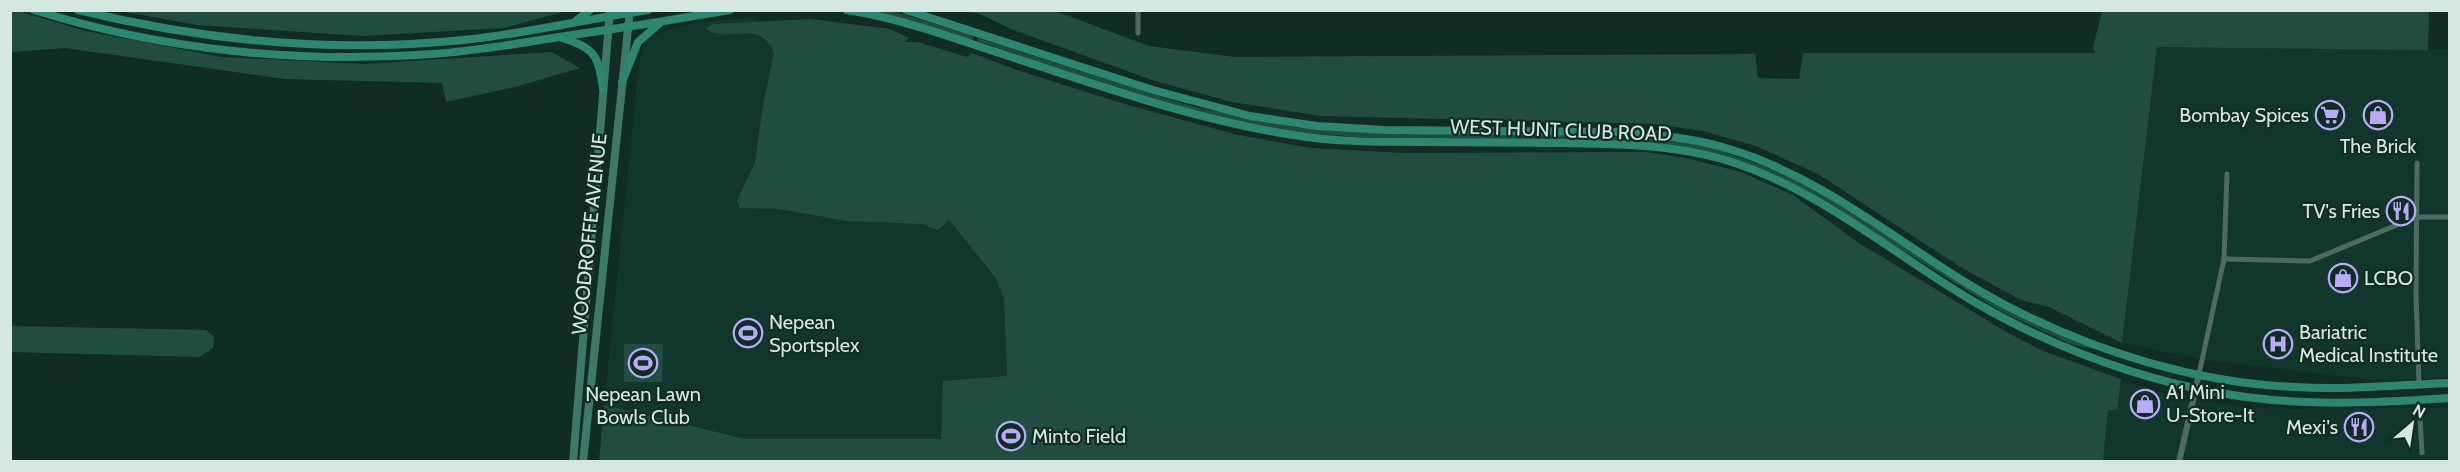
<svg xmlns="http://www.w3.org/2000/svg" width="2460" height="472" viewBox="0 0 2460 472" font-family="Cabin,sans-serif">
  <rect width="100%" height="100%" fill="#102c24"/>
  <g fill="#11372d">
    <path d="M753 17 776 39 767 40 774 52 763 104 755 162 736 202 739 204V208L779 209 846 221 922 224 938 230 949 220 995 277 1004 298 1007 376 942 439H746L604 405 639 64 646 37 693 23Z"/>
    <path d="M2157 47 2449 49V377L2383 381 2205 360 2122 343Z"/>
    <path d="M2121 381 2168 394 2216 403 2268 409 2449 408V461L2103 462 2108 409 2117 410Z"/>
  </g>
  <g fill="#214d40">
    <path d="M18 11 86 31 222 57 364 64 552 52 580 68 519 86 446 102 442 83 285 79 65 48 11 52V11Z"/>
    <path d="M120 11H567L503 28 362 36 197 25Z"/>
    <path d="M871 11H892L975 36 972 40Z"/>
    <path d="M965 11H1055L1149 46 1235 57 1755 54 1758 78 1799 79 1803 53H2095L2093 48 2102 11H2429L2428 50 2157 47 2122 343 2049 307 2021 300 1962 268 1818 174 1756 146 1703 131 1653 124 1320 116 1232 102 1155 81 1013 30 980 14Z"/>
    <path d="M810 19 890 29 909 38 905 42H918L967 57 972 53 1017 70 1121 103 1238 135 1311 148 1404 153 1647 152 1690 159 1741 172 1793 195 1859 243 2010 334 2043 351 2121 379 2117 410H2108L2103 461H599L604 405 746 439H941L943 381 1007 376 1004 298 995 277 949 220 938 230 922 224 846 221 779 209 739 208V204L736 202 755 162 763 104 774 52C756 17 732 45 706 29L713 24Z"/>
    <path d="M978 38 1191 106 1293 127 1384 133 1630 137 1690 143 1718 150 1775 170 1823 194 1994 303 2049 331 2097 350 2070 344 2000 311 1804 189 1771 173 1701 150 1356 137C1315 134 1274 130 1234 121 1147 102 1062 69 977 41Z"/>
    <path d="M11 326 206 330 214 337 213 348 200 357 11 352Z"/>
    <path d="M624 344H663L662 382H624Z"/>
  </g>
  <g fill="none" stroke-linecap="round" stroke-linejoin="round">
    <g stroke="#4f6b61" stroke-width="5">
      <path d="M1138 33V10"/>
      <path d="M2417 163 2416 294 2419 384"/>
      <path d="M2224 259 2310 261 2416 217H2450"/>
      <path d="M2199 374 2224 259 2227 174"/>
      <path d="M2419 399 2422 453"/>
    </g>
    <path stroke="#4f6b61" stroke-width="6" d="M2179 462 2199 374"/>
    <g stroke="#3e7868" stroke-width="8">
      <path d="M573 462 610 10"/>
      <path d="M583 462 630 10"/>
    </g>
    <g stroke="#2d8670" stroke-width="8">
      <path d="M34 10C162 50 299 64 433 54 476 51 517 44 559 37 616 29 673 20 730 10"/>
      <path d="M78 10C204 41 334 53 463 40 525 34 586 19 648 10"/>
      <path d="M847 10C898 18 945 35 993 51 1092 83 1190 119 1293 135 1335 142 1377 142 1420 142 1467 142 1515 143 1563 143 1616 144 1670 144 1722 159 1815 186 1889 251 1971 300 2071 359 2189 398 2306 402 2354 404 2402 401 2450 398"/>
      <path d="M906 10 1153 90 1250 116 1317 126 1385 130 1622 132C1658 135 1694 138 1729 149 1833 180 1914 258 2009 307 2096 352 2197 383 2295 387 2346 390 2398 385 2450 383"/>
      <path d="M576 21 590 10"/>
      <path d="M562 38C595 48 599 56 603 89"/>
      <path d="M622 82 638 42 659 24"/>
    </g>
  </g>
  <defs>
    <g id="supermarket-ring" transform="scale(1.5)"><circle r="9.5" fill="#102c24" stroke="#b9abf7" stroke-width="1.5"/><path d="M-6-5.5h2.5l.6 2H6L4.5 2H-2.5L-4.4-4H-6ZM-1.5 3.2a1.3 1.3 0 1 0 .1 0ZM3 3.2a1.3 1.3 0 1 0 .1 0Z" fill="#b9abf7"/></g>
    <g id="shop-ring" transform="scale(1.5)"><circle r="9.5" fill="#102c24" stroke="#b9abf7" stroke-width="1.5"/><path d="M-5-2.5h2.3a2.7 3.5 0 0 1 5.4 0H5L5.5 6h-11ZM-1.5-2.5h3a1.5 2.3 0 0 0-3 0Z" fill="#b9abf7"/></g>
    <g id="restaurant-ring" transform="scale(1.5)"><circle r="9.5" fill="#102c24" stroke="#b9abf7" stroke-width="1.5"/><path d="M-5-6h1v4h1v-4h1v4h1v-4h1v5L-1.5 .5V6h-2V.5L-5-1ZM5-6V6H3V1.5H1.5Q1.5-4 5-6Z" fill="#b9abf7"/></g>
    <g id="stadium-ring" transform="scale(1.5)"><circle r="9.5" fill="#102c24" stroke="#b9abf7" stroke-width="1.5"/><path d="M0-5a6.5 5 0 1 0 0 10a6.5 5 0 1 0 0-10ZM-3.5-1.8h7v3.6h-7Z" fill="#b9abf7"/></g>
    <g id="hospital-ring" transform="scale(1.5)"><circle r="9.5" fill="#102c24" stroke="#b9abf7" stroke-width="1.5"/><path d="M-5-5h3v3.5h4V-5h3V5h-3V1.5h-4V5h-3Z" fill="#b9abf7"/></g>
  </defs>
  <g fill-rule="evenodd">
    <use href="#supermarket-ring" x="2330" y="115"/>
    <use href="#shop-ring" x="2378" y="115"/>
    <use href="#restaurant-ring" x="2401" y="211"/>
    <use href="#shop-ring" x="2343" y="278"/>
    <use href="#stadium-ring" x="748" y="333"/>
    <use href="#hospital-ring" x="2278" y="344"/>
    <use href="#stadium-ring" x="643" y="363"/>
    <use href="#shop-ring" x="2145" y="404"/>
    <use href="#restaurant-ring" x="2359" y="427"/>
    <use href="#stadium-ring" x="1011" y="436"/>
  </g>
  <g text-anchor="middle" stroke-width="4.5" stroke-linejoin="round" paint-order="stroke">
    <g font-size="20" fill="#d6e6e0" stroke="#102c24" text-anchor="start">
      <text x="2309" y="122" text-anchor="end">Bombay Spices</text>
      <text x="2378" y="153" text-anchor="middle">The Brick</text>
      <text x="2380" y="218" text-anchor="end">TV's Fries</text>
      <text x="2364" y="285">LCBO</text>
      <text x="769" y="329">Nepean<tspan x="769" dy="23">Sportsplex</tspan></text>
      <text x="2299" y="339">Bariatric<tspan x="2299" dy="23">Medical Institute</tspan></text>
      <text x="2166" y="399">A1 Mini<tspan x="2166" dy="23">U-Store-It</tspan></text>
      <text x="643" y="401" text-anchor="middle">Nepean Lawn<tspan x="643" dy="23">Bowls Club</tspan></text>
      <text x="2338" y="434" text-anchor="end">Mexi's</text>
      <text x="1032" y="443">Minto Field</text>
    </g>
    <g font-size="20" fill="#d6e6e0" stroke="#102c24">
      <text transform="translate(1561 130) rotate(2)" y="7">WEST HUNT CLUB ROAD</text>
      <text transform="translate(589 234) rotate(-84)" y="7">WOODROFFE AVENUE</text>
    </g>
  </g>
  <rect width="2460" height="472" fill="none" stroke="#d6e6e0" stroke-width="24"/>
  <g transform="translate(2412 424) rotate(29)" stroke="#102c24" stroke-width="4.5" paint-order="stroke">
  <path d="M0-4.5L10 22L0 15L-10 22Z" fill="#d6e6e0"/>
  <text y="-9" font-size="16" font-weight="bold" text-anchor="middle" fill="#d6e6e0">N</text>
  </g>
</svg>
